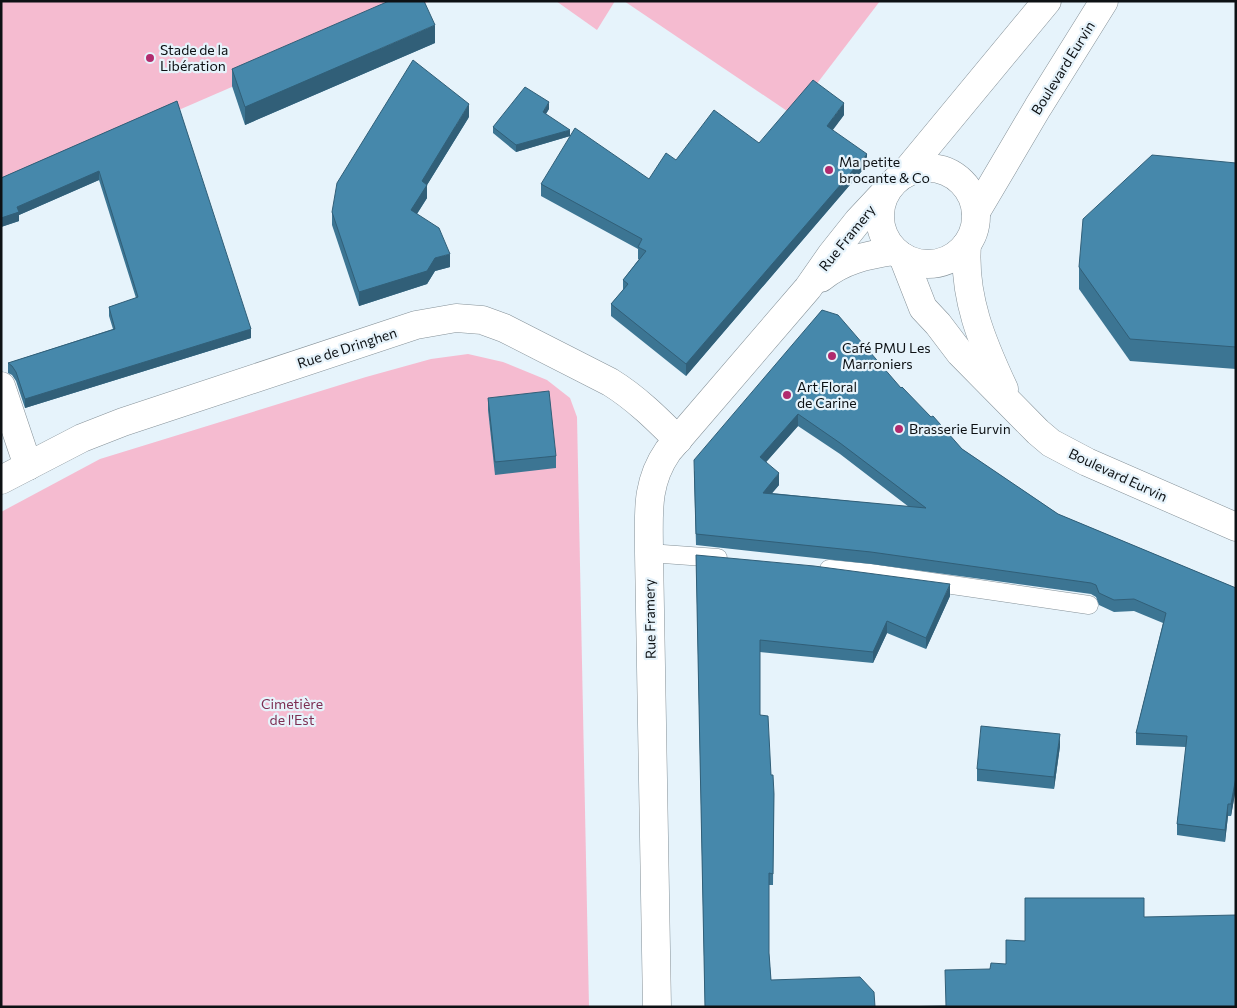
<svg xmlns="http://www.w3.org/2000/svg" width="1237" height="1008" viewBox="0 0 1237 1008" font-family="Commissioner,sans-serif">
  <rect width="100%" height="100%" fill="#e6f3fb"/>
  <g fill="#f5bbd0">
    <path d="M1 1H430L1 187Z"/>
    <path d="M556 1H615L597 30Z"/>
    <path d="M624 1H880L793 115Z"/>
    <path d="M468 354 503 362 547 380 570 398 577 417 589 1007H1V512L100 459 366 377 431 359Z"/>
  </g>
  <g fill="none" stroke-linecap="round" stroke-linejoin="round">
    <g stroke="#859198" stroke-width="19">
      <g id="lane">
        <path d="M649 553 718 558"/>
        <path d="M829 569 870 573 1089 605"/>
      </g>
    </g>
    <g stroke="#859198" stroke-width="29">
      <g id="street">
        <path d="M821 278C843 260 867 255 894 251"/>
        <path d="M1 386 28 466"/>
        <path d="M1 480 82 438 123 422 416 325 456 318 482 320 504 328 610 382C636 398 657 419 678 440"/>
        <path d="M657 1007 649 553C649 515 645 484 668 451L808 288 831 255 858 221 887 190"/>
      </g>
    </g>
    <g stroke="#859198" stroke-width="29">
      <g id="secondary">
        <circle cx="928" cy="216" r="48"/>
        <path d="M904 174 1047 1"/>
        <path d="M976 212 1038 107 1104 1"/>
        <path d="M967 244C963 297 982 342 1004 389"/>
        <path d="M903 257 923 308 938 324 960 353 1038 432 1051 443 1087 462 1236 527"/>
      </g>
    </g>
    <use href="#lane" stroke="#fff" stroke-width="18"/>
    <use href="#street" stroke="#fff" stroke-width="28"/>
    <use href="#secondary" stroke="#fff" stroke-width="28"/>
  </g>
  <g fill="#3c7593" fill-rule="evenodd">
    <path d="M435 43 245 125 232 86V69Z"/>
    <path d="M177 101 251 338 25 408 16 381 12 375 8 373V363L113 329 109 316V307L136 298 99 180 19 215V221L1 227V178Z"/>
    <path d="M549 109 546 114 570 136 516 152 493 133V127Z"/>
    <path d="M844 115 832 130 867 165 686 376 611 316V304L623 290V280L639 259H638V249L541 196V184L649 179 676 160 759 143Z"/>
    <path d="M469 117 427 185V198L417 214 450 267 435 271 427 284 359 306 332 225V212Z"/>
    <path d="M1236 163V369L1130 361 1079 289V267Z"/>
    <path d="M822 310 962 449 1058 514 1236 588V788L1231 816H1228L1225 842 1177 835V824L1186 747 1136 745V733L1163 623 1134 611 1114 612 1099 605 1096 597 1091 594 871 564 696 545 694 472ZM798 426 840 454 909 507 772 493 779 485 766 462Z"/>
    <path d="M488 398 556 456V468L495 475 488 410Z"/>
    <path d="M696 555 950 596 926 649 887 633 873 663 760 652V715L774 794 773 885H769V953L771 980 705 1007Z"/>
    <path d="M1060 746 1054 789 977 781V769Z"/>
  </g>
  <g fill="#315f78">
    <path d="M435 25V43L245 125V107Z"/>
    <path d="M549 102V109L543 118V112Z"/>
    <path d="M844 103V115L827 138V126Z"/>
    <path d="M469 104V117L427 185V198L411 223V210L422 181Z"/>
    <path d="M570 130V136L516 152V145Z"/>
    <path d="M867 154V165L686 376V364Z"/>
    <path d="M99 171V180L19 215V221L1 227V218L17 207Z"/>
    <path d="M450 254V267L435 271 427 284 359 306V292L435 258Z"/>
    <path d="M251 329V338L25 408V399Z"/>
    <path d="M798 414V426L760 469V457Z"/>
    <path d="M779 473V485L763 504V493Z"/>
    <path d="M950 584V596L926 649V638Z"/>
    <path d="M887 621V633L873 663V652Z"/>
    <path d="M1060 734V746L1054 789V777Z"/>
    <path d="M1236 777V788L1231 816V804Z"/>
    <path d="M1228 804V816L1225 842V830Z"/>
  </g>
  <g fill="#4688ab" stroke="#315f78" fill-rule="evenodd">
    <path d="M389 1H424L435 25 245 107 232 69Z"/>
    <path d="M413 60 469 104 422 181 427 185 411 210 439 228 450 254 435 258 427 271 359 292 332 212 337 183Z"/>
    <path d="M813 80 844 103 827 126 867 154 686 364 611 304 628 284 623 280 646 251 638 247 642 239 541 184 575 128 649 179 666 153 676 160 714 110 759 143Z"/>
    <path d="M525 87 549 102 543 112 570 130 516 145 493 127Z"/>
    <path d="M177 101 251 329 25 399 16 372 12 366 8 363 115 329 109 307 138 297 99 171 17 207 19 212 1 218V178Z"/>
    <path d="M1152 155 1236 163V347L1130 339 1079 267 1083 219Z"/>
    <path d="M822 310 838 315 901 388 902 387 931 417 933 416 962 449 1058 514 1236 588V777L1231 804H1228L1225 830 1177 824 1187 736 1136 733 1166 613 1134 599 1114 600 1099 593 1096 585 1091 583 871 552 696 534 694 460ZM798 414 840 443 926 508 763 493 779 473 760 457Z"/>
    <path d="M549 391 556 456 495 462 488 398Z"/>
    <path d="M696 555 814 566 950 584 926 638 887 621 873 652 760 640V715L768 716 771 775H773L774 794 773 874 769 873V953L771 980 860 977 874 992 875 1007H705Z"/>
    <path d="M981 726 1060 734 1054 777 977 769Z"/>
    <path d="M1025 898H1144V917L1236 915V1007H893L946 1006 945 970 990 969 991 963 1006 964V940L1025 941Z"/>
  </g>
  <g fill="#b12b6e" stroke="#e6f3fb" stroke-width="2">
    <circle cx="150" cy="58" r="5"/>
    <circle cx="829" cy="170" r="5"/>
    <circle cx="832" cy="356" r="5"/>
    <circle cx="787" cy="395" r="5"/>
    <circle cx="899" cy="429" r="5"/>
  </g>
  <g text-anchor="middle" stroke-width="4.5" stroke-linejoin="round" paint-order="stroke">
    <g font-size="14" fill="#0d1114" stroke="#e6f3fb" text-anchor="start">
      <text x="160" y="55">Stade de la<tspan x="160" dy="16">Libération</tspan></text>
      <text x="839" y="167">Ma petite<tspan x="839" dy="16">brocante &amp; Co</tspan></text>
      <text x="842" y="353">Café PMU Les<tspan x="842" dy="16">Marroniers</tspan></text>
      <text x="797" y="392">Art Floral<tspan x="797" dy="16">de Carine</tspan></text>
      <text x="909" y="434">Brasserie Eurvin</text>
    </g>
    <g font-size="14" fill="#0d1114" stroke="#e6f3fb">
      <text transform="translate(1063 68) rotate(-58)" y="5">Boulevard Eurvin</text>
      <text transform="translate(847 238) rotate(-51)" y="5">Rue Framery</text>
      <text transform="translate(347 348) rotate(-18)" y="5">Rue de Dringhen</text>
      <text transform="translate(1118 475) rotate(25)" y="5">Boulevard Eurvin</text>
      <text transform="translate(650 619) rotate(-91)" y="5">Rue Framery</text>
    </g>
    <g font-size="14" fill="#7d2f53" stroke="#e6f3fb">
      <text x="292" y="709">Cimetière<tspan x="292" dy="16">de l'Est</tspan></text>
    </g>
  </g>
  <rect width="1237" height="1008" fill="none" stroke="#0d1114" stroke-width="5"/>
</svg>
